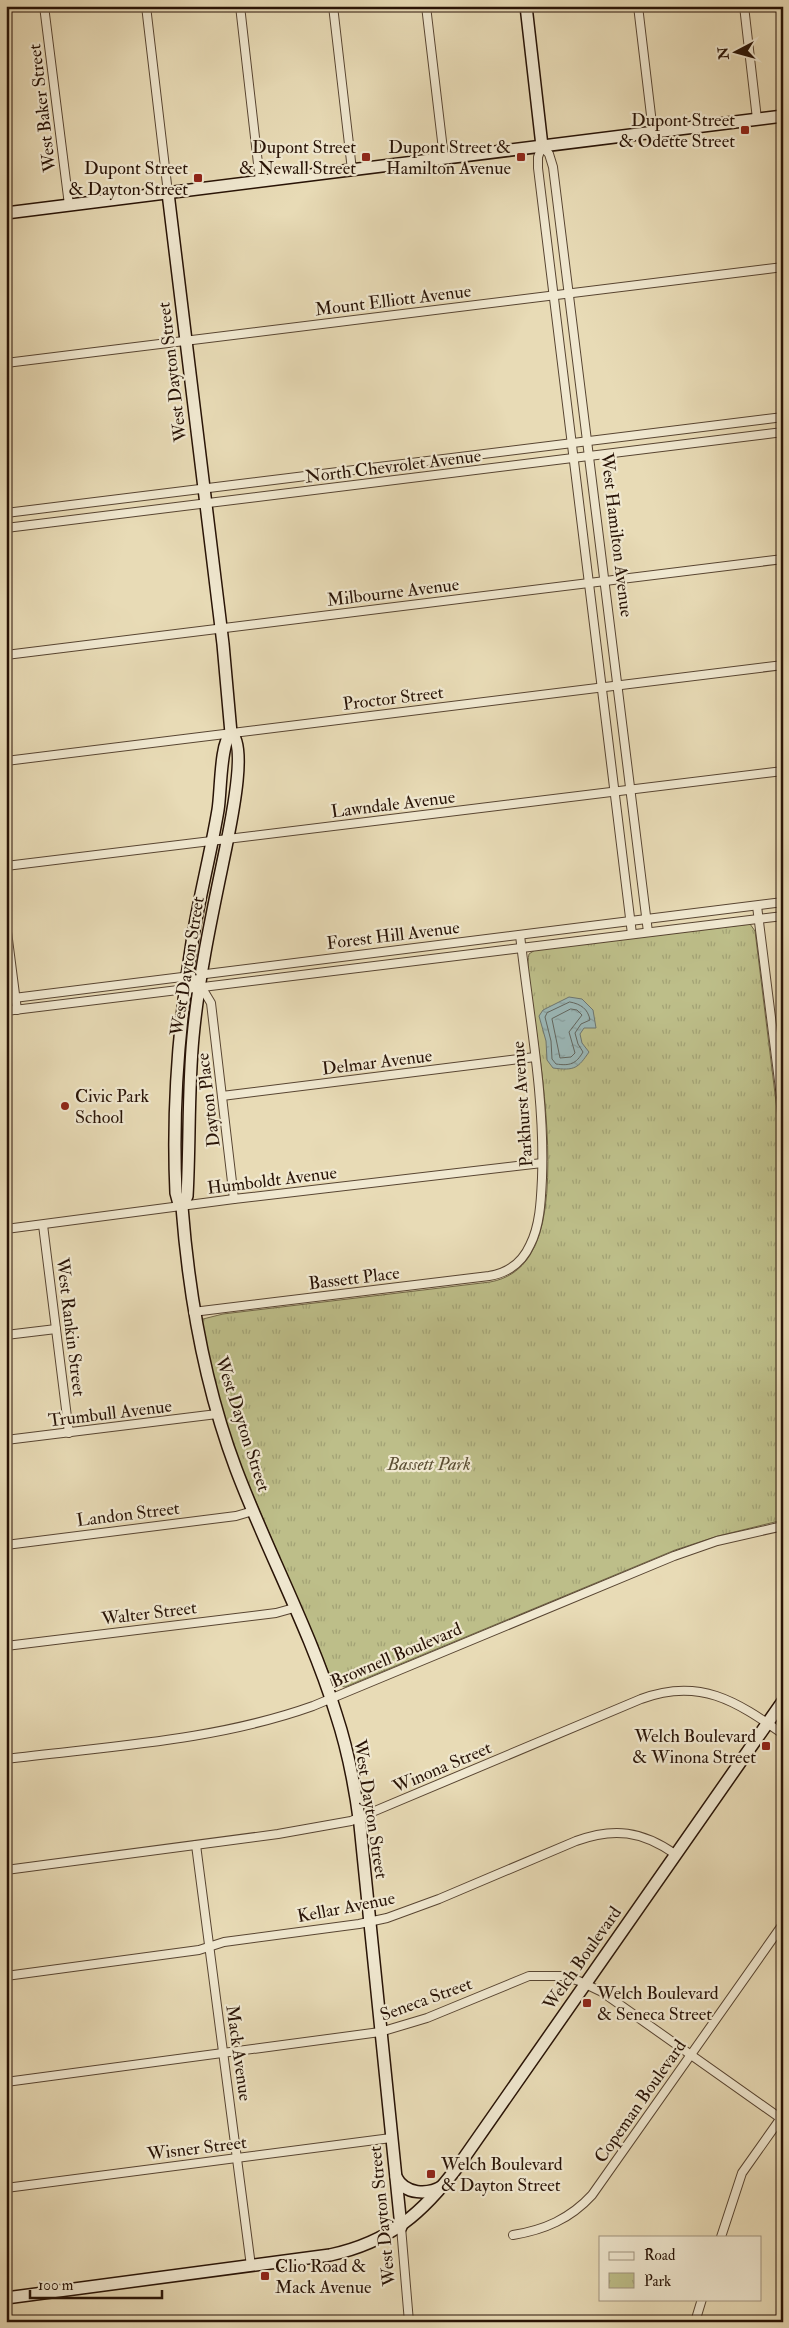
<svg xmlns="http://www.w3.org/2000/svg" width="789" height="2328" viewBox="0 0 789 2328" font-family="'IM FELL Double Pica',serif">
  <defs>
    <pattern id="park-tufts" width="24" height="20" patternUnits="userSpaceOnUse" patternTransform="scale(1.25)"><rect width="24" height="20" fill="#bdbe89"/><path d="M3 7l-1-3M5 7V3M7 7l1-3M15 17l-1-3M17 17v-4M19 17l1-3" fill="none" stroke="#a2a275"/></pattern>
    <pattern id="water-ripples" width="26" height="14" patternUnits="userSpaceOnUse" patternTransform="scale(1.25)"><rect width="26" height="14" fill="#9bb8b8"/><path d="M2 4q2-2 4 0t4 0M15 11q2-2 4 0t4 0" fill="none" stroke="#869d9d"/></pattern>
  </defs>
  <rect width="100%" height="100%" fill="#e8dbb6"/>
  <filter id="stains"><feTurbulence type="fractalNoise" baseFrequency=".004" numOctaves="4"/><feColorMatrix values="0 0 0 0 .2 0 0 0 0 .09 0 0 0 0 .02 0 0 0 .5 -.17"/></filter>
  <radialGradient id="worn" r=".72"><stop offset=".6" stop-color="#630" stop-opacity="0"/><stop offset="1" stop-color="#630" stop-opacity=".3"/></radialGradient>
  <path fill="url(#park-tufts)" stroke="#726848" d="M750 924 755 931 783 1159V1520L718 1536 675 1550 345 1687 334 1685 238 1460 215 1389 201 1323 203 1319 223 1314 490 1282C507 1279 521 1270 530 1255 561 1209 544 1084 536 1029 534 1010 525 971 529 954L535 950Z"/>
  <path fill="url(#water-ripples)" stroke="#6d7671" d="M569 997 582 999 593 1010 596 1028H584L580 1034 582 1043 589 1052C578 1068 575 1071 553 1068L547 1060 546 1041 539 1016 543 1010Z"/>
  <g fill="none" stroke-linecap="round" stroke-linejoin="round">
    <g stroke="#62665f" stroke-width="1">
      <path d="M570 1002C581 1004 588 1009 590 1020L581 1024 575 1033 578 1044 583 1052C576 1064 570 1066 556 1064L552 1059 551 1041 545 1017 547 1013Z"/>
      <path d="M571 1009 577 1010 582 1015 569 1032 575 1053 571 1057 560 1058 552 1019Z"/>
    </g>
    <g stroke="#584532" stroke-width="10">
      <g id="street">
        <path d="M44 6 69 205"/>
        <path d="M146 6 168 193"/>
        <path d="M240 6 260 181"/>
        <path d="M333 6 352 170"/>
        <path d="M426 6 444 158"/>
        <path d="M638 6 653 132"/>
        <path d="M744 6 757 119"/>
        <path d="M6 363 783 267"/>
        <path d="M6 513 783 417"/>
        <path d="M6 528 783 432"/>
        <path d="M6 655 783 559"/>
        <path d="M6 761 783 665"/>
        <path d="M6 866 783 771"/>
        <path d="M757 906 783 1113"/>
        <path d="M6 924 17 1010"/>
        <path d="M632 934 538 168V157L542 146 549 154 553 167 648 932"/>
        <path d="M187 976 205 993 211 1003 234 1199"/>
        <path d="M6 999 783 902"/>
        <path d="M6 1011 783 916"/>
        <path d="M222 1096 535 1057"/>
        <path d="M43 1225 69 1433"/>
        <path d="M6 1229 234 1199 542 1163"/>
        <path d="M193 1312 489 1276C507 1273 522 1263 530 1245 540 1226 541 1200 542 1178 545 1096 529 1016 520 935"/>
        <path d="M6 1335 56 1329"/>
        <path d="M6 1440 217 1414"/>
        <path d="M6 1545 236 1516 253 1511"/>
        <path d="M6 1646 276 1613 294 1608"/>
        <path d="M6 1759C109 1746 215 1741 313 1706L674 1556 717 1541 783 1526"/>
        <path d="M196 1845 251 2266"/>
        <path d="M6 1870 278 1834 351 1821 641 1699C699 1677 736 1701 783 1734"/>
        <path d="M6 1976 199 1950 224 1942 359 1924 387 1918 439 1899 576 1841C614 1827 642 1831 675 1854"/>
        <path d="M6 2082 380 2032 427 2018 529 1976H562L579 1981 602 1992 783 2120"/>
        <path d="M6 2188 391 2138"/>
        <path d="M401 2227 409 2322"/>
        <path d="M513 2235C544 2230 570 2219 592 2195L783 1924"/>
        <path d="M721 2237 742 2173 783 2115"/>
        <path d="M695 2322 702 2299"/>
      </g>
    </g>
    <g stroke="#281306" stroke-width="14">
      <g id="secondary">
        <path d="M526 6 542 146"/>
        <path d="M168 193 223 644 231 733C220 743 221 793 218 810 211 852 200 894 193 936 179 1021 172 1107 176 1193L179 1204 182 1207C189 1297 204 1384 236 1469 267 1551 310 1630 336 1714 348 1750 355 1787 360 1825L401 2227"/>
        <path d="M6 213 783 116"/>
        <path d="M182 1207 187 1196C190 1143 188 1090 193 1037 199 973 213 910 226 847 230 826 248 745 231 733"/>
        <path d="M396 2177C405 2195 428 2195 443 2186"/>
        <path d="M6 2298 330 2255C390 2242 423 2213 459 2165L783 1701"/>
      </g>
    </g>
    <use href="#street" stroke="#f0e8d0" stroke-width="8"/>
    <use href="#secondary" stroke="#f0e8d0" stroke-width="11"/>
  </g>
  <g fill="#8f2418" stroke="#f0e8d0" stroke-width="2">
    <rect x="740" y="125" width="10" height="10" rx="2.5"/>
    <rect x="361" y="152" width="10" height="10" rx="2.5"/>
    <rect x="516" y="152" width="10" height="10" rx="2.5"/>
    <rect x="193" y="173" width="10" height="10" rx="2.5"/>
    <circle cx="65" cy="1106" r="5"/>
    <rect x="761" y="1741" width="10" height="10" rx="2.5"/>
    <rect x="582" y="1998" width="10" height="10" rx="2.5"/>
    <rect x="426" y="2169" width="10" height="10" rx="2.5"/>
    <rect x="260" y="2271" width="10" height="10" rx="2.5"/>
  </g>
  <g text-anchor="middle" stroke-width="4.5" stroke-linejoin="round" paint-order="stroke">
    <g font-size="18" fill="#281306" stroke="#f0e8d0">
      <text transform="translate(42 108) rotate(-97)" y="6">West Baker Street</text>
      <text transform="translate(393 300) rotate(-7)" y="6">Mount Elliott Avenue</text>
      <text transform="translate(172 372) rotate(-97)" y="6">West Dayton Street</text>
      <text transform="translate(393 466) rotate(-7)" y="6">North Chevrolet Avenue</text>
      <text transform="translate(617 535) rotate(83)" y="6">West Hamilton Avenue</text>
      <text transform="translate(393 592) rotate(-7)" y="6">Milbourne Avenue</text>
      <text transform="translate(393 698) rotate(-7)" y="6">Proctor Street</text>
      <text transform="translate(393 804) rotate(-7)" y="6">Lawndale Avenue</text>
      <text transform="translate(393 935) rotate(-7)" y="6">Forest Hill Avenue</text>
      <text transform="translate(187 966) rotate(-81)" y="6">West Dayton Street</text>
      <text transform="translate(377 1062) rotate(-7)" y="6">Delmar Avenue</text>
      <text transform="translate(208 1100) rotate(-97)" y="6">Dayton Place</text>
      <text transform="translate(522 1104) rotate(-94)" y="6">Parkhurst Avenue</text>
      <text transform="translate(272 1180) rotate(-7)" y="6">Humboldt Avenue</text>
      <text transform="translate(354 1278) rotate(-7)" y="6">Bassett Place</text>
      <text transform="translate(71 1327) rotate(83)" y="6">West Rankin Street</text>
      <text transform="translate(110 1413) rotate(-7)" y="6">Trumbull Avenue</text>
      <text transform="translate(243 1424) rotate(72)" y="6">West Dayton Street</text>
      <text transform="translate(128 1514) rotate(-7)" y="6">Landon Street</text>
      <text transform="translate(149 1613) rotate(-7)" y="6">Walter Street</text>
      <text transform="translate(396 1655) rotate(-23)" y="6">Brownell Boulevard</text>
      <text transform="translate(442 1767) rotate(-23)" y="6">Winona Street</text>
      <text transform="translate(371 1809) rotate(81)" y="6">West Dayton Street</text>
      <text transform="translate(346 1907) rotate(-11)" y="6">Kellar Avenue</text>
      <text transform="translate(582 1958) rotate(-55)" y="6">Welch Boulevard</text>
      <text transform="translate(426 1999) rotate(-20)" y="6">Seneca Street</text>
      <text transform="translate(239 2053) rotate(82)" y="6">Mack Avenue</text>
      <text transform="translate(640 2101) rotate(-55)" y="6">Copeman Boulevard</text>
      <text transform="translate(197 2148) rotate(-7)" y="6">Wisner Street</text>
      <text transform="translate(382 2216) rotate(-96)" y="6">West Dayton Street</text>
    </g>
    <g font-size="18" fill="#281306" stroke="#f0e8d0" text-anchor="end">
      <text x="735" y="126">Dupont Street<tspan x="735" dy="21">&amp; Odette Street</tspan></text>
      <text x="356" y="153">Dupont Street<tspan x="356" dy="21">&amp; Newall Street</tspan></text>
      <text x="511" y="153">Dupont Street &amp;<tspan x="511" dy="21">Hamilton Avenue</tspan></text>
      <text x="188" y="174">Dupont Street<tspan x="188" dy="21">&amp; Dayton Street</tspan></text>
      <text x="75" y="1102" text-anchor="start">Civic Park<tspan x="75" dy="21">School</tspan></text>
      <text x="756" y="1742">Welch Boulevard<tspan x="756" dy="21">&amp; Winona Street</tspan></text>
      <text x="597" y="1999" text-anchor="start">Welch Boulevard<tspan x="597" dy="21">&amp; Seneca Street</tspan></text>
      <text x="441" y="2170" text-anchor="start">Welch Boulevard<tspan x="441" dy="21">&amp; Dayton Street</tspan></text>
      <text x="275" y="2272" text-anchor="start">Clio Road &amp;<tspan x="275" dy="21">Mack Avenue</tspan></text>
    </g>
    <g font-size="18" font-style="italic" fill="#5c4f34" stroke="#f0e8d0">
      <text x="429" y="1470">Bassett Park</text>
    </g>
  </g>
  <rect width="789" height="2328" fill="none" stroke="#e8dbb6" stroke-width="25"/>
  <rect x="8" y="8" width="774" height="2313" fill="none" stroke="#281306" stroke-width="2.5"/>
  <rect x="12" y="12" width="764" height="2303" fill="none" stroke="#281306"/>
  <rect x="599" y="2236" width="162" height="65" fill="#f0e8d0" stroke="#a0937f"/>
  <rect x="609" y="2252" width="25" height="8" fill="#f0e8d0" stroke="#a0937f"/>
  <text x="644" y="2260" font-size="15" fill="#281306">Road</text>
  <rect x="609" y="2273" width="25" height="15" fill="url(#park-tufts)" stroke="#a0937f"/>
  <text x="644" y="2286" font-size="15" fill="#281306">Park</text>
  <g transform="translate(736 52) rotate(264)" stroke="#f0e8d0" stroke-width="4" paint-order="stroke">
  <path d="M0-4L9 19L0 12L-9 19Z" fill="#281306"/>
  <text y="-8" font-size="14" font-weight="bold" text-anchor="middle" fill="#281306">N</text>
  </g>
  <path d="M30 2290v8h132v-8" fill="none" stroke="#281306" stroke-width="2.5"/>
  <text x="38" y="2290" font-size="15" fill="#281306" stroke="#f0e8d0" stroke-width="4" paint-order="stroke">100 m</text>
  <rect width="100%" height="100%" filter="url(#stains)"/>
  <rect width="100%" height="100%" fill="url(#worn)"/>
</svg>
